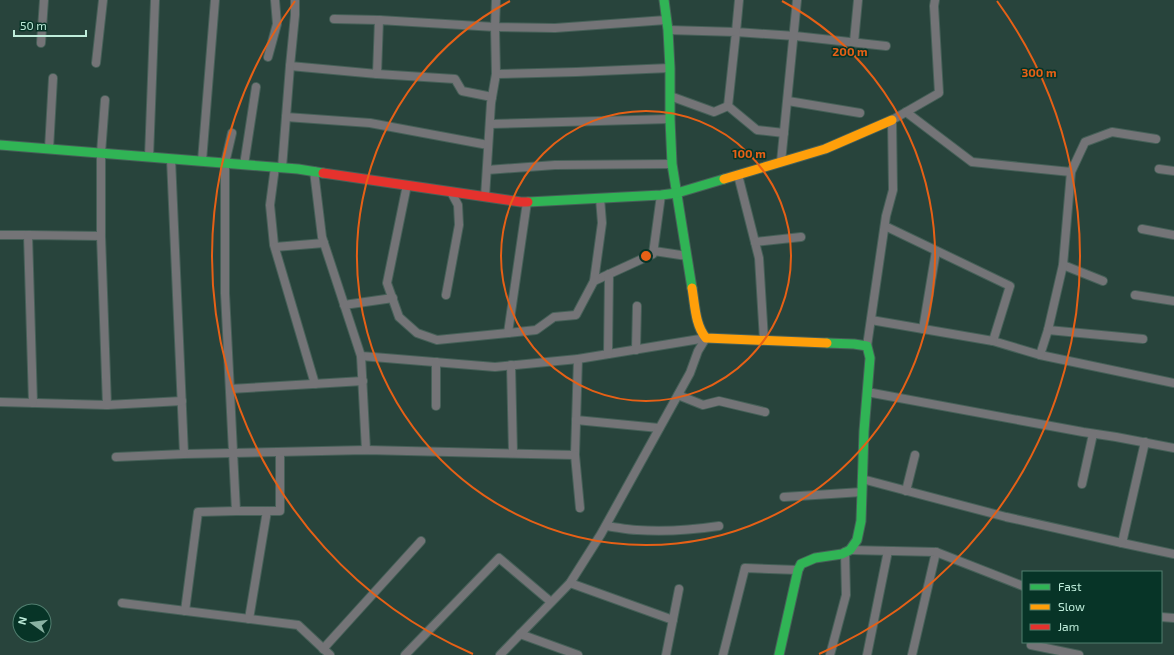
<svg xmlns="http://www.w3.org/2000/svg" width="1174" height="655" viewBox="0 0 1174 655" font-family="'Exo 2',sans-serif">
  <rect width="100%" height="100%" fill="#28443c"/>
  <g fill="none" stroke-linecap="round" stroke-linejoin="round">
    <g stroke="#466058" stroke-width="10">
      <g id="street">
        <path d="M739 0 736 32 795 36 886 46"/>
        <path d="M334 19 379 20"/>
        <path d="M668 30 736 32 728 106"/>
        <path d="M854 42 858 0"/>
        <path d="M41 43 44 0"/>
        <path d="M268 57 277 24 275 0"/>
        <path d="M96 63 103 0"/>
        <path d="M290 66 377 74 379 20 495 27 555 28 666 20"/>
        <path d="M377 74 455 79 462 91 492 97"/>
        <path d="M496 74 576 72 670 68"/>
        <path d="M670 96 714 112 728 106 757 130 784 133"/>
        <path d="M105 100 101 153V236L107 405"/>
        <path d="M788 101 860 113"/>
        <path d="M906 112 972 162 1071 172"/>
        <path d="M286 117 370 123 488 145"/>
        <path d="M490 124 670 119"/>
        <path d="M232 133 225 163V293L236 511H280V452"/>
        <path d="M49 149 53 78"/>
        <path d="M149 157 155 0"/>
        <path d="M171 159 184 454 366 450 575 455 578 359"/>
        <path d="M202 161 215 0"/>
        <path d="M781 162 797 0"/>
        <path d="M244 165 256 87"/>
        <path d="M275 167 270 205 274 245 315 384"/>
        <path d="M282 168 290 66 295 15V0"/>
        <path d="M1159 169 1174 171"/>
        <path d="M487 170 555 165 672 164"/>
        <path d="M314 171 322 237 361 356 495 367 578 359 706 338"/>
        <path d="M738 175 759 258 764 340"/>
        <path d="M407 185 387 283 399 317 417 333 437 340 508 333"/>
        <path d="M485 197 491 103 496 74 495 27 496 0"/>
        <path d="M527 202 508 333 536 330 554 317 576 315 594 281 653 254 661 195"/>
        <path d="M885 226 1010 286 993 341 1040 355 1174 383"/>
        <path d="M1142 229 1174 235"/>
        <path d="M0 235H28"/>
        <path d="M755 242 801 237"/>
        <path d="M275 247 324 243"/>
        <path d="M654 251 687 256"/>
        <path d="M1063 265 1103 281"/>
        <path d="M594 281 602 223 600 198"/>
        <path d="M446 295 459 225 458 205 451 192"/>
        <path d="M1135 295 1174 301"/>
        <path d="M344 305 393 298"/>
        <path d="M871 320 993 341"/>
        <path d="M923 329 936 251"/>
        <path d="M1048 330 1143 339"/>
        <path d="M867 346 886 216 893 190 892 120 939 93 934 6 935 0"/>
        <path d="M636 350 637 306"/>
        <path d="M608 354 609 274"/>
        <path d="M1040 355 1048 330 1063 265 1071 172 1085 142 1112 132 1156 139"/>
        <path d="M361 356 366 450"/>
        <path d="M436 362V406"/>
        <path d="M511 365 513 453"/>
        <path d="M230 389 363 381"/>
        <path d="M867 392 1083 432 1116 437 1174 448"/>
        <path d="M678 395 703 405 719 401 765 412"/>
        <path d="M0 402 107 405 182 401"/>
        <path d="M33 403 28 235 101 236"/>
        <path d="M576 420 659 428"/>
        <path d="M1145 442 1122 543 1174 554"/>
        <path d="M575 455 580 508"/>
        <path d="M116 457 184 454"/>
        <path d="M862 479 1006 517 1122 543"/>
        <path d="M1082 484 1093 434"/>
        <path d="M906 491 915 455"/>
        <path d="M784 497 862 492"/>
        <path d="M606 526C616 527 627 530 637 530 665 532 692 530 719 526"/>
        <path d="M850 550 936 552 912 655"/>
        <path d="M936 552 1023 586"/>
        <path d="M570 583 673 620"/>
        <path d="M122 603 298 625 330 655"/>
        <path d="M185 611 198 512 236 511"/>
        <path d="M1161 617 1174 618"/>
        <path d="M249 619 267 511"/>
        <path d="M520 634 578 655"/>
        <path d="M1031 645 1079 655"/>
        <path d="M323 649 421 541"/>
        <path d="M405 655 499 558 551 602"/>
        <path d="M500 655 570 583 601 534 690 373 698 351 706 338"/>
        <path d="M666 655 679 589"/>
        <path d="M723 655 745 568 798 570"/>
        <path d="M830 655 846 595 845 552"/>
        <path d="M867 655 888 551"/>
      </g>
    </g>
    <g stroke="#466058" stroke-width="11">
      <g id="fast">
        <path d="M664 0 668 30 670 68V119L672 164 692 288"/>
        <path d="M0 145 298 169 323 173"/>
        <path d="M528 202 661 195 677 193 724 179"/>
        <path d="M779 655 798 570 801 564 815 558 842 554 850 550 857 540 861 521 864 431 870 358 867 346 854 344 827 343"/>
      </g>
    </g>
    <g stroke="#466058" stroke-width="11">
      <g id="slow">
        <path d="M724 179 825 149 892 120"/>
        <path d="M692 288C695 305 695 325 706 338L827 343"/>
      </g>
    </g>
    <g stroke="#466058" stroke-width="11">
      <path id="jam" d="M323 173 521 202H528"/>
    </g>
    <use href="#street" stroke="#747477" stroke-width="8"/>
    <use href="#fast" stroke="#30b455" stroke-width="9"/>
    <use href="#slow" stroke="#ff9f0a" stroke-width="9"/>
    <use href="#jam" stroke="#e5322d" stroke-width="9"/>
  </g>
  <g fill="none" stroke="#e66016" stroke-width="2">
    <circle cx="646" cy="256" r="145"/>
    <path d="M782 1A289 289 0 1 1 510 1"/>
    <path d="M473 654A434 434 0 0 1 295 1M997 1A434 434 0 0 1 819 654"/>
  </g>
  <circle cx="646" cy="256" r="6" fill="#e66016" stroke="#073427" stroke-width="2"/>
  <g font-size="12" text-anchor="middle" font-weight="bold" fill="#e66016" stroke="#073427" stroke-width="3" stroke-linejoin="round" paint-order="stroke">
    <text x="850" y="56">200 m</text>
    <text x="1039" y="77">300 m</text>
    <text x="749" y="158">100 m</text>
  </g>
  <rect x="1022" y="571" width="140" height="72" fill="#073427" stroke="#517e6f"/>
  <rect x="1030" y="584" width="20" height="6" fill="#30b455" stroke="#517e6f"/>
  <text x="1058" y="591" font-size="12" fill="#bfeddb">Fast</text>
  <rect x="1030" y="604" width="20" height="6" fill="#ff9f0a" stroke="#517e6f"/>
  <text x="1058" y="611" font-size="12" fill="#bfeddb">Slow</text>
  <rect x="1030" y="624" width="20" height="6" fill="#e5322d" stroke="#517e6f"/>
  <text x="1058" y="631" font-size="12" fill="#bfeddb">Jam</text>
  <g transform="translate(32 623) rotate(284)"><circle r="19" fill="#073427" stroke="#517e6f"/>
  <path d="M0-3L7 15L0 10L-7 15Z" fill="#8ab2a3"/>
  <text y="-6" font-size="11" font-weight="bold" text-anchor="middle" fill="#bfeddb">N</text>
  </g>
  <path d="M14 30v6h72v-6" fill="none" stroke="#bfeddb" stroke-width="2"/>
  <text x="20" y="30" font-size="12" fill="#bfeddb" stroke="#073427" stroke-width="3" paint-order="stroke">50 m</text>
</svg>
